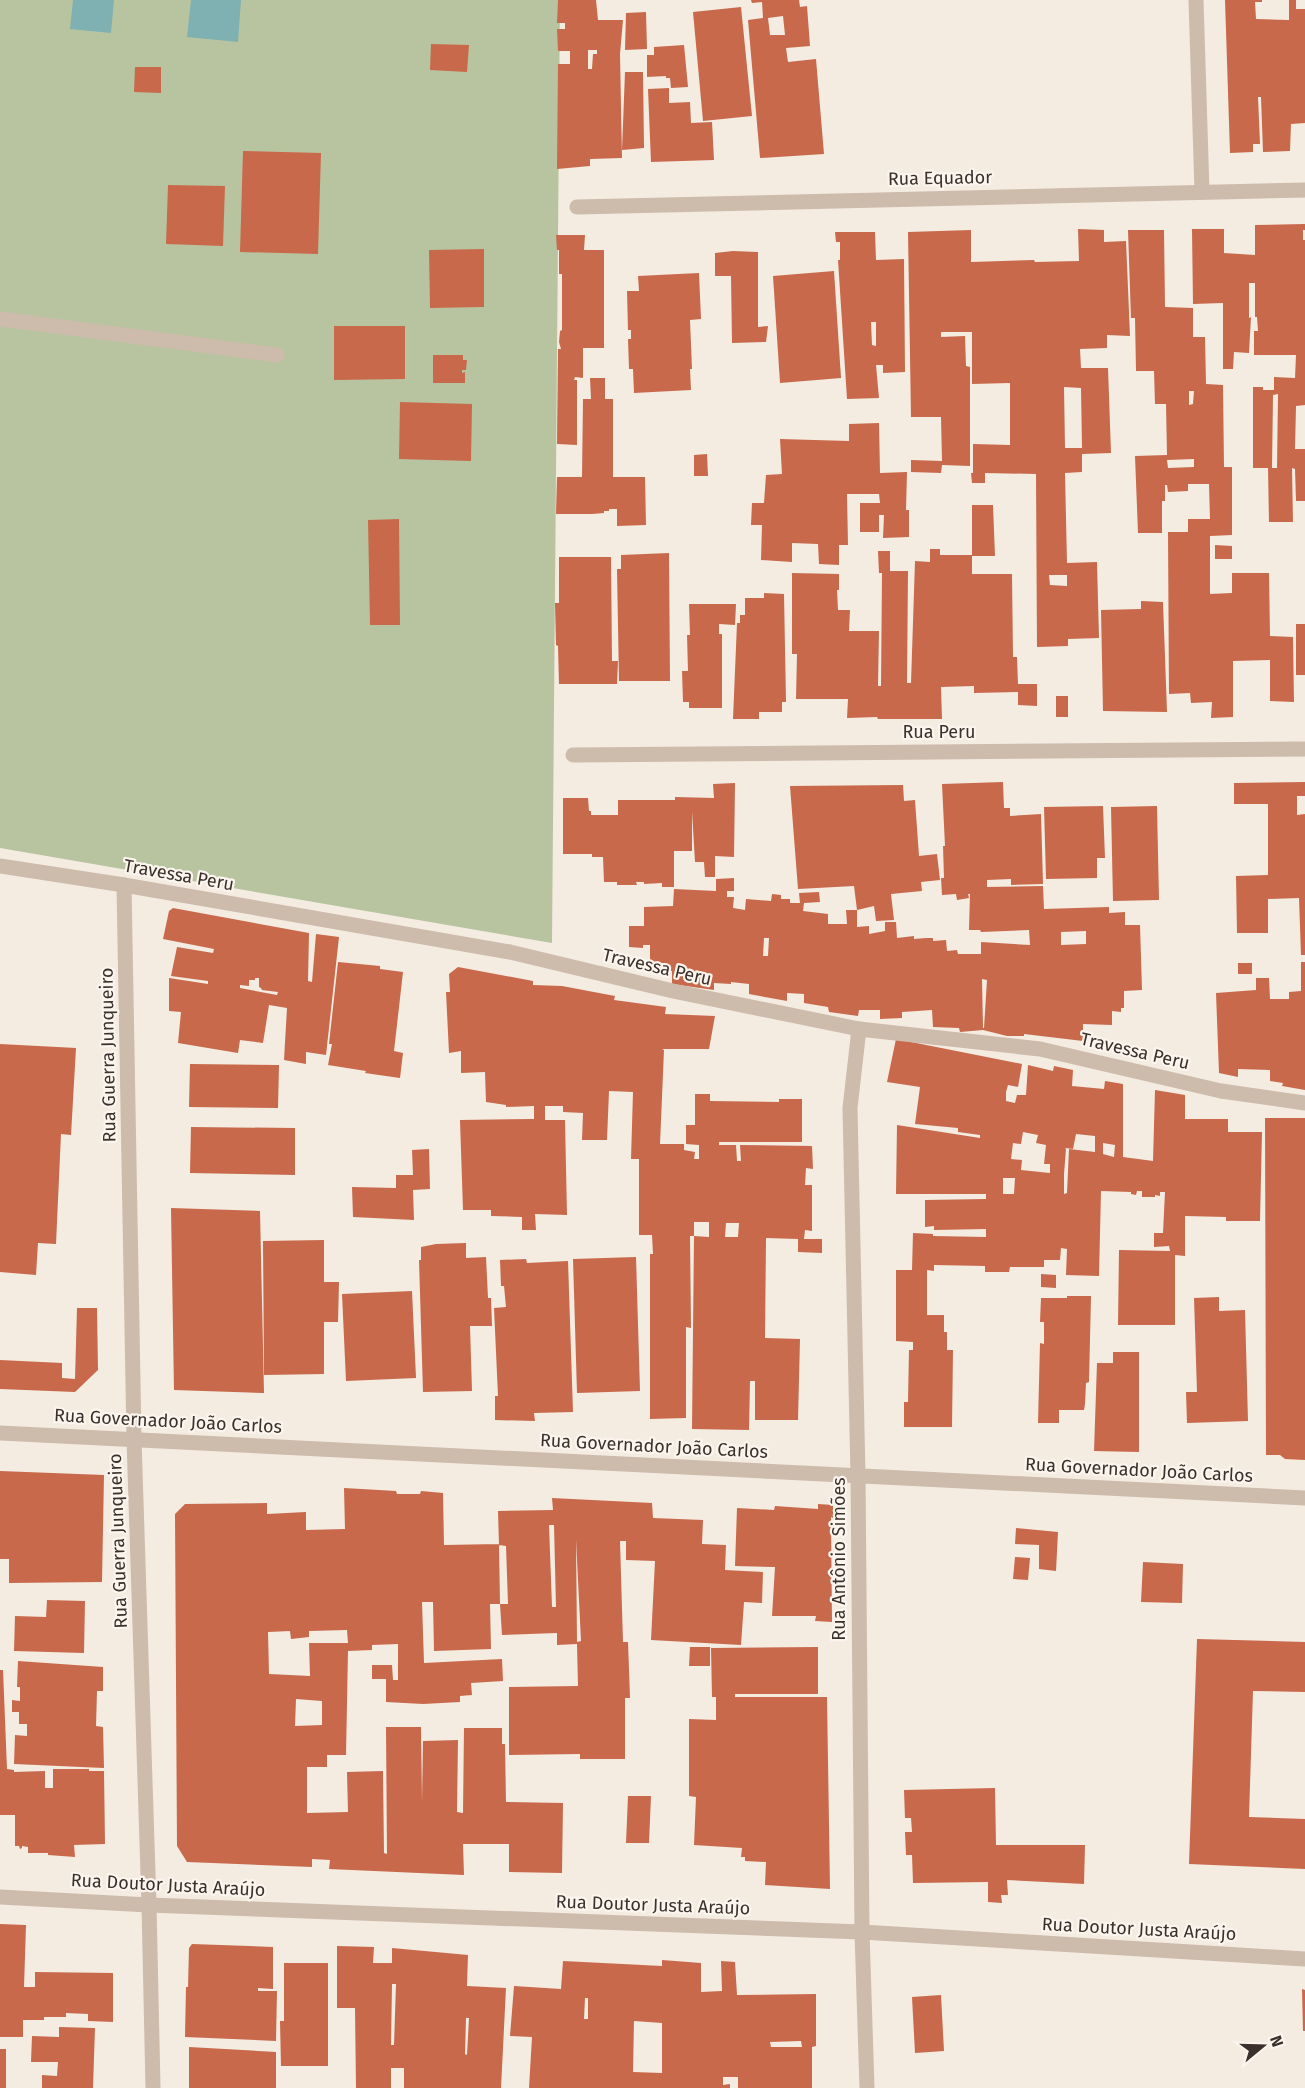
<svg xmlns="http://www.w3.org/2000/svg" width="1305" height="2088" viewBox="0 0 1305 2088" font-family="'Fira Sans',sans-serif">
  <rect width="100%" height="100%" fill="#f4ebe1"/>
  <path fill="#b8c4a0" d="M0 0H560L552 943 0 848Z"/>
  <g fill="#7fb0b2">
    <path d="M73 0H114L111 33 70 29Z"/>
    <path d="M191 0H241L238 42 187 37Z"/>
  </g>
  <g fill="#c8694b" fill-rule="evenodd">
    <path d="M558 0H596L598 20H623L620 54 622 158 590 159V166L557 169 558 64H570V51H558L557 29H565V23H557ZM588 50H597V54H593L592 69H588Z"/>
    <path d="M751 0H799L800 7 807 6 810 46 786 48 788 62 816 59 824 154 760 158 748 20 763 18 762 2 752 3ZM783 16 785 35H770L768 18Z"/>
    <path d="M1225 0H1262V2H1255L1256 19 1289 20V0H1296V9H1305V123L1291 124 1290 151 1263 152 1261 97H1258L1260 144H1253V152L1230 153Z"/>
    <path d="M741 7 752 116 703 121 693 12Z"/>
    <path d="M646 12 647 49 625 50 626 13Z"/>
    <path d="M431 44 469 45 467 72 430 70Z"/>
    <path d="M684 45 688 87 671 88 670 78H666V76L647 77V55H654V47Z"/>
    <path d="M135 67H161V93L134 92Z"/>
    <path d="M625 72H643L644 148 622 150Z"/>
    <path d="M669 88V103L690 102 691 123 712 122 714 160 651 162 648 89Z"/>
    <path d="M243 151 321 153 318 254 240 252Z"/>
    <path d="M168 185 225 186 223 246 166 244Z"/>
    <path d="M1305 224V230H1303V240H1305V405L1296 406 1295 449H1305V501H1296L1295 469 1292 468 1293 522H1269L1268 468H1253V387H1263V390H1274V377L1295 378 1296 355H1254V331H1258L1257 317H1255V283H1249V318L1251 317 1249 353 1234 352 1233 369H1223V303L1193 304 1192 229H1224V253L1255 255V225ZM1278 394 1277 468H1272L1273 395Z"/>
    <path d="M1078 229 1104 230V242L1126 241 1130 336 1107 335V348L1080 349 1081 368H1108L1111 453 1082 454V472L1065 473 1067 563 1097 562 1099 638 1068 639V646L1037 647 1036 474 985 473V483H972L971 473H973V444L1010 445V383L972 384V332H941V337L965 336 966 366 970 367V466L942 465 941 473 911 472V460L942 461 941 417H911L908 232 971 230V262L1034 260 1035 262 1079 261ZM1064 387 1081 388 1082 448H1065ZM1049 575H1067V586L1050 585Z"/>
    <path d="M1128 230H1164L1165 307 1193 308V337H1205L1206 384 1223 385 1224 467H1232V535L1210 536V594L1232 593V573H1269L1270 636 1293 637 1294 702 1270 701V660L1233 661V717L1211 718 1212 702 1191 703 1190 693 1169 694 1168 532H1188V519H1210L1209 484H1188V491L1168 492 1167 485H1165V501H1162V533H1138L1135 456 1167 455 1166 404H1155L1154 371H1136L1135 318H1131ZM1189 391H1194L1193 404 1189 405ZM1194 459V467L1168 468 1167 460Z"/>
    <path d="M835 232H875L876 260 904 259 905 372 883 373V365H876L879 398 847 399 838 260H840V242H836ZM871 322H876V346L872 345Z"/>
    <path d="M556 235H585L584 250H604V348H583V378L575 377 574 380H577V445L557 444 558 349H561L559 342 560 331 562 330V274H559V250H557Z"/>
    <path d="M484 249V307L430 308 429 250Z"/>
    <path d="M733 251 758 252V327L768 326 766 342 732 343 731 276H715V253Z"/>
    <path d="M834 271 841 378 780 383 773 276Z"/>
    <path d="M699 273 701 319 690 320 692 369H690L691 390 634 393 633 369H629L628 339H631V330H628L627 291H639L638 276Z"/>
    <path d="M334 326H405V379L334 380Z"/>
    <path d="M433 355H463V360H467L466 370H462V373L465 372V383H433Z"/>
    <path d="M590 378H605V399H613V477H645L646 525 617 526V509H609V511H604V513L592 514H556L557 477H582L583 399H591Z"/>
    <path d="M400 402 472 404 471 461 399 459Z"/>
    <path d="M879 423 880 473 907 472 906 510H909V537L883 538 884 515H879V532H860V503H880L879 494H847L848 545H839V565L819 564 818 544 792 543V562L761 560 762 525H751L752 503H764L766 475 782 474 780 439 849 441V424Z"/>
    <path d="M707 454 708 476H694V455Z"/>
    <path d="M972 505H993L995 556H972V574H1012L1013 657H1017L1018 684H1037V706L1018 705V692L974 693V686L941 687 942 719H878L877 717 847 718 848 699H796L797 654H792V573L839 574V590H837L838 610H850L849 631H879L878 686H881L882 573H879L878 551H890V571H908L907 683H911L915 561 930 562V549H940V555H972Z"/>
    <path d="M399 519 400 625H370L368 520Z"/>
    <path d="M1215 545 1232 546V559H1215Z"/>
    <path d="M669 553 670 681H619L617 569H621V555Z"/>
    <path d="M559 557H611L612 661H618L617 684H559L558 646 556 645 555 603H559Z"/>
    <path d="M764 593 784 594 786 702H782V712H759V719H733L737 623H740V615H745V598H764Z"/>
    <path d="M1141 601 1163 602 1167 712 1103 711 1101 610 1141 609Z"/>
    <path d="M689 604H736L735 625 719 624V634H722V708H689V702H683L682 671H688L687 635H690Z"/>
    <rect x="1296" y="624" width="9" height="51"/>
    <rect x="1056" y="696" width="12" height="21"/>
    <path d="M1003 782 1004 808H1010V816L1041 814 1043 884 1011 885V879L987 880V887L1043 886 1044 909 1109 907V913L1125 912V925H1140L1142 990 1124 991V1008H1121V1012L1112 1011V1025L1083 1024V1041L1024 1034V1036H1007L983 1030 960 1032 959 1028 933 1027 932 1010 902 1012V1018L880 1019V1010H859L858 1016 829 1012 828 1007 804 1003V994L787 993V1001L749 994V984L731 982V984L714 983V990L672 984V971H650V945H643V948L629 947V926H644V907L673 906 674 889 716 891V879L734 878V891H727V897H734L733 908 745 910 746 899 771 901 772 894 781 895V899H790V903H800L799 893 819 892 820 902 804 903 803 911 828 914V924H847L846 910H857V927L869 926V934L885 931V922H896L897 938 914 936V939L926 938H933V941L946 940 947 951 957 950 958 954H981V942L1030 945 1029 930 981 932 980 930H969L970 894H968L969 898 957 900 956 894 942 895 941 878H944L943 846H945L942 784ZM1086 931V944L1061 945V932ZM764 938H769L768 956H763ZM982 979 987 980 984 1028H983Z"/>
    <path d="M1305 782V796H1297V815L1305 814V955H1301L1299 898 1268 899V933H1237L1236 876 1268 875V804H1234V783Z"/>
    <path d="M735 783 734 857 715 856V877H705L704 862H695L692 811V851H674V887H662V883L644 884V882H636L637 885H617V882H604L603 857H592V854H563V798H588L589 811H591V815H618V800H675V797L714 798 713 784Z"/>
    <path d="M903 785 904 801 915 800 919 856 937 854 940 880 921 882 922 891 891 894 894 920 876 921 874 906 857 910 854 886 798 889 790 786Z"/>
    <path d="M1103 806 1105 858H1097V878L1046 879 1044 807Z"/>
    <path d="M1157 806 1159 900 1113 901 1111 807Z"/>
    <path d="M173 908 309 933 308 981 312 982 316 934 339 937 326 1055 306 1052V1064L284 1060 287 1008 269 1005 263 1043 240 1040 238 1053 178 1043 181 1012 169 1011V978L208 984V981L171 976 177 947 213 953 214 949 163 939 169 911ZM255 978H259V987L261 988 262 990 278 992 277 995 240 988V985L249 986V980H255Z"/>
    <path d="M338 962 380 966V969L403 972 394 1051 403 1053 400 1078 365 1073 366 1071 328 1065 332 1044H329Z"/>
    <path d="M1301 962H1305V1090L1282 1086 1283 1083 1270 1081V1070L1238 1069V1077L1219 1073 1216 993 1256 990V978H1269L1270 999H1289V992L1301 991Z"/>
    <rect x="1238" y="963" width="14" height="11"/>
    <path d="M458 967 533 981V985L562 986 615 996 614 1000 666 1007 665 1014 715 1016 709 1049H662L664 1050 660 1144H684V1150L695 1152 694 1159H699V1145L686 1144V1125H695V1094H710V1101L779 1102V1099H802V1142H719V1145H736L737 1161H741L740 1145 812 1146 813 1169 806 1168 805 1185H812V1231L805 1230 804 1239H822V1253L798 1252V1239L766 1238 765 1338 800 1339 798 1420H755V1381H750L749 1430 692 1429 694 1236 709 1237V1222H694V1236H690L691 1328 686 1327V1418L650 1419V1254H653L652 1235H639V1159H631L633 1092 609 1091 607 1140H582L583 1113 563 1112V1106H545V1120H565L567 1215 535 1214 536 1230H522V1217L491 1216V1210H463L460 1120 534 1119V1106L506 1107V1105L486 1102 485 1072 461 1073V1051L449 1053 446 992H450L449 974ZM726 1223H739L738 1237H725Z"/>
    <path d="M896 1039 1022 1064 1018 1087 1008 1085 1006 1092V1101L1015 1103 1017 1095H1026L1028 1065 1053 1071 1054 1066 1073 1070 1072 1086 1104 1089 1105 1081 1123 1084V1157L1153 1161 1155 1090 1185 1095V1119H1228V1132H1262L1260 1221H1226V1217L1185 1216V1256L1175 1255V1325H1118L1119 1250 1170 1251 1169 1246 1154 1247V1233H1163L1165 1192H1160V1196L1155 1195V1197H1142V1191H1137L1136 1195 1131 1194V1192L1101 1191 1099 1276 1066 1275 1067 1249 1061 1248 1060 1260H1044V1267H1010L1009 1272H985V1266L934 1265V1271L927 1270V1315H944V1332H947V1350H953L952 1427H904V1402H908L909 1350H913V1342L896 1341V1270H912L913 1233 933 1234V1236L986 1237V1229L934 1230V1226L925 1227V1200L986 1199V1194H896L897 1125 980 1138V1135L958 1132V1128L915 1124 920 1087 887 1082ZM1023 1132 1038 1135 1036 1143 1046 1145 1044 1164H1050V1173L1021 1170 1022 1160 1011 1159 1013 1143 1021 1144ZM1076 1134 1095 1136V1152L1069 1149 1067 1193 1064 1194V1174L1066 1149 1065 1148 1073 1149ZM1103 1143 1115 1145 1114 1157 1103 1154ZM1003 1178H1015L1014 1194H1003Z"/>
    <path d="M0 1044 76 1048 71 1135 61 1134 56 1244 38 1243 36 1275 0 1272Z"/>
    <path d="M190 1064 279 1065 278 1108 189 1107Z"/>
    <path d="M1265 1118H1305V1460L1285 1459 1280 1455H1266Z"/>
    <path d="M191 1127 295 1128V1175L190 1173Z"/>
    <path d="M429 1149 430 1189 413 1190 414 1220 353 1217 352 1187 396 1188V1175H413L412 1150Z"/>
    <path d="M171 1208 260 1211 264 1393 174 1390Z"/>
    <path d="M324 1240V1282H339L338 1322H324V1374L264 1375 263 1241Z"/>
    <path d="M466 1243V1258L486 1257 488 1298H491L492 1326H470L472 1391 423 1392 419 1260H421V1247L436 1244Z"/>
    <path d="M636 1257 640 1391 577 1393 573 1259Z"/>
    <path d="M526 1259 527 1263 568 1261 573 1412 534 1413 535 1421 495 1420V1396H498L494 1308 506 1307 504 1286H501L500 1260Z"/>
    <path d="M1041 1274 1056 1275V1288L1041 1287Z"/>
    <path d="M412 1291 416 1378 346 1381 342 1294Z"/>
    <path d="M1067 1296H1091L1089 1382 1086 1383 1085 1404 1084 1410H1059V1423H1038L1040 1343 1044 1344V1322H1040L1041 1298H1067Z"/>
    <path d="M1219 1297V1311L1245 1310 1248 1421 1187 1423 1186 1392H1197L1194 1298Z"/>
    <path d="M77 1308H97L98 1370 75 1392 0 1389V1360L62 1363V1378L75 1379Z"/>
    <path d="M1113 1352H1139V1452L1094 1451 1097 1363H1113Z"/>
    <path d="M0 1471 104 1475 102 1582 9 1583V1559H0Z"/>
    <path d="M344 1488 396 1491 397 1494H420L421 1491 443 1493 444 1545 499 1544 500 1604H508L506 1546 499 1545 498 1511 553 1510 552 1498 652 1503 653 1518 703 1520 702 1544 726 1545 725 1570 763 1572 762 1603 744 1602 741 1645 651 1640 655 1561 626 1560V1541H620L623 1642H628L630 1698H625V1759H580V1754L509 1755V1687L578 1686 577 1644 557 1645V1633L502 1635 500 1604H490L491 1649 434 1651 433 1602H422L424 1663 502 1659 503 1681 471 1683 472 1695 460 1696V1702L423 1704 386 1702V1679H372V1665H392L393 1680H398V1644L372 1645V1650L348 1651 346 1755H327V1767H307V1813L348 1812 347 1772 383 1771 384 1853 387 1854 386 1727H421L422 1802 423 1741 458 1740 457 1812 463 1813 464 1728H502V1744H505L506 1802 563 1803 562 1873 509 1872V1844H463L464 1875 329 1869 330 1860 312 1859V1867L187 1862 177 1846 175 1514 185 1504 267 1503V1514L306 1512V1530L345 1529ZM549 1525H554L556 1607H552ZM576 1539 581 1641 577 1642ZM347 1630 348 1643H309L310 1676 269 1674 268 1632 290 1631 291 1639 309 1637V1631ZM296 1699 322 1701V1725L295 1726Z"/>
    <path d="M818 1504 833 1505V1518L831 1517 832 1622 815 1621 816 1616H772L775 1567 735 1566 737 1508 774 1510 775 1506 818 1509Z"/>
    <path d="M1016 1528 1058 1532 1056 1571 1039 1569V1545L1015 1544Z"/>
    <path d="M1015 1557 1030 1558 1028 1580 1013 1579Z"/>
    <path d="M1143 1562 1183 1564 1182 1603 1141 1602Z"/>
    <path d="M47 1600 85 1601 84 1653 14 1651 15 1616 46 1617Z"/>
    <path d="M1197 1639 1305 1642V1692L1253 1691 1249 1817 1305 1819V1869L1189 1864Z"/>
    <path d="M690 1647H710V1666H689Z"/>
    <path d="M818 1647V1694H735V1697H827L830 1889 765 1885 766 1862 745 1861V1857H741L742 1848 694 1845 696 1797 689 1796V1719L716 1720V1697H712L711 1648Z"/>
    <path d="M18 1661 103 1667V1691H97L96 1726 103 1727 104 1768 14 1764 15 1735 27 1736V1724H19V1712H12V1700L20 1701V1687H17Z"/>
    <path d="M0 1670H3L7 1769 14 1770V1772L45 1771V1788H53V1769H89V1771H104L105 1844 74 1845 75 1857 48 1855V1853H28V1847L22 1846V1848L20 1849 19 1846H15V1815H0Z"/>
    <path d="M995 1788 996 1845H1085L1084 1884 1007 1880 1008 1895H1001L1002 1903 988 1902V1882L913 1883 912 1855H906L905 1832H912L911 1818H905L904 1790Z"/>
    <path d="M628 1796H651L649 1843H626Z"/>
    <path d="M0 1924 26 1925 24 1987H35V1972L113 1973V2022L88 2021V2014L66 2013V2017H44V2020H23V2037H0Z"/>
    <path d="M192 1944 273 1947V1989L258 1988V1991H277L276 2041 185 2037 186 1987H188L189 1948Z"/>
    <path d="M337 1946 374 1947 373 1963H392V1948L468 1955 467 1986 506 1988 501 2088H404V2068H391V2088H356L355 2008H337ZM392 1984H396L394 2045H391ZM466 2018H469L467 2055 465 2054Z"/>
    <path d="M662 1960 701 1963V1992L722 1991 721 1961 735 1962 737 1995 816 1994V2046L812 2047V2088H738V2077H723V2085L730 2084V2088H529L532 2037 510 2036 514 1986 561 1989 563 1961 662 1966ZM585 1998H588V2019H584ZM634 2021 662 2023V2073L633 2072ZM801 2041 802 2047H771L770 2042Z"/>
    <path d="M284 1963H328V2066H281L280 2021H284Z"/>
    <path d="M1302 1989 1305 1990V2031H1303Z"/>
    <path d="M941 1995 944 2051 915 2053 912 1997Z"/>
    <path d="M59 2027 95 2028 93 2088H42V2075L57 2076 58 2062H31L32 2036 59 2037Z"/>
    <path d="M189 2047 276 2052V2088H189Z"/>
    <rect x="0" y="2049" width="6" height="39"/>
  </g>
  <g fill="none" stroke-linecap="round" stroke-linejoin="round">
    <path stroke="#cdbbac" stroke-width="15" d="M0 319 277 355"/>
    <g stroke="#cdbbac" stroke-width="15">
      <path d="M1196 0 1202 191"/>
      <path d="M577 207 1305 190"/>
      <path d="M573 755 1305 749"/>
      <path d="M0 866 124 885 510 952 673 991 859 1029 1040 1049 1221 1091 1305 1103"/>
      <path d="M124 885 134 1439 149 1905 153 2088"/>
      <path d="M859 1029 850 1108 858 1476 862 1932 867 2088"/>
    </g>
    <g stroke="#cdbbac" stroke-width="15">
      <path d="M0 1433 1305 1498"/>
      <path d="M0 1897 149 1905 862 1932 1305 1959"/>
    </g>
  </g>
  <g text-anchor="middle" stroke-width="4.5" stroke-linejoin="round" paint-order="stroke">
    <g font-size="18" fill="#3b302b" stroke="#fbf5ee">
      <text transform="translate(940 178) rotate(-1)" y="6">Rua Equador</text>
      <text x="939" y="738">Rua Peru</text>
      <text transform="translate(179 875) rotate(10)" y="6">Travessa Peru</text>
      <text transform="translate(657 967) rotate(13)" y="6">Travessa Peru</text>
      <text transform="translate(1135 1051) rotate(13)" y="6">Travessa Peru</text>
      <text transform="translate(108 1055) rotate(-91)" y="6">Rua Guerra Junqueiro</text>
      <text transform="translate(168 1421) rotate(3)" y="6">Rua Governador João Carlos</text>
      <text transform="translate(654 1446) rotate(3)" y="6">Rua Governador João Carlos</text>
      <text transform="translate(1139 1470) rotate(3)" y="6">Rua Governador João Carlos</text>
      <text transform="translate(118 1541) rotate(-92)" y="6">Rua Guerra Junqueiro</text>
      <text transform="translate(839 1559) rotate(-90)" y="6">Rua Antônio Simões</text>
      <text transform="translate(168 1885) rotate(3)" y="6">Rua Doutor Justa Araújo</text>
      <text transform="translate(653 1905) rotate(2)" y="6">Rua Doutor Justa Araújo</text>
      <text transform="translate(1139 1929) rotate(3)" y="6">Rua Doutor Justa Araújo</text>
    </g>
  </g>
  <g transform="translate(1263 2046) rotate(71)" stroke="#fbf5ee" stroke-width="4.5" paint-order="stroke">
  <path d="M0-4.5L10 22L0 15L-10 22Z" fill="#3b302b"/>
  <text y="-9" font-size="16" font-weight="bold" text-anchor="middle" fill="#3b302b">N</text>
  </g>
</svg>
